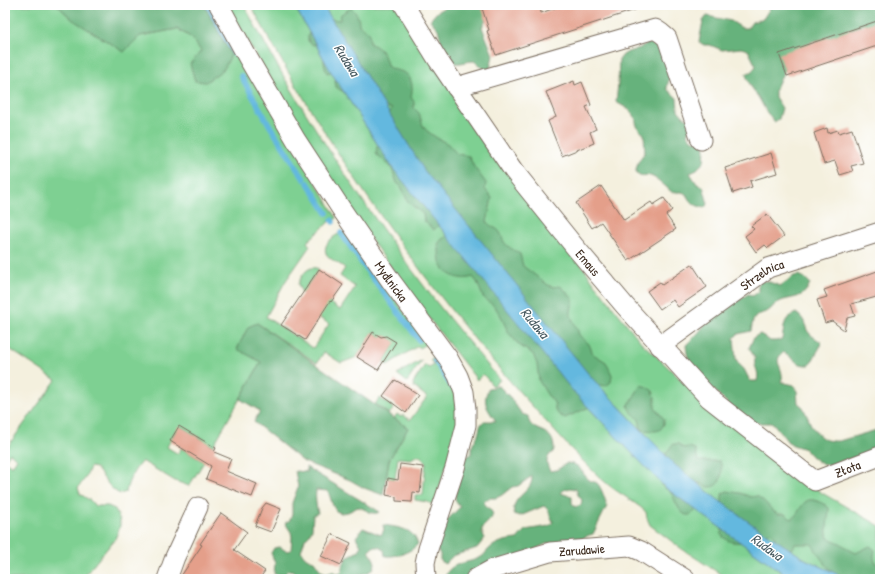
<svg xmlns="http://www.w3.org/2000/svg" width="885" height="584" viewBox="0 0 885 584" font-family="'Patrick Hand',sans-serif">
  <rect width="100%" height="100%" fill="#fff"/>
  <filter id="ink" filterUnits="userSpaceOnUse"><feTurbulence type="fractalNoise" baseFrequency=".025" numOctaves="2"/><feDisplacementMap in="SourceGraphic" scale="8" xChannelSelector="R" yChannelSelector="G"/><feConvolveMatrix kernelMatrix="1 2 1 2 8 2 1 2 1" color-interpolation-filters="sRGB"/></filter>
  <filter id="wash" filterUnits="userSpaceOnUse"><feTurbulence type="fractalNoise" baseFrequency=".012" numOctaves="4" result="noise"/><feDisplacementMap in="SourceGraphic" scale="16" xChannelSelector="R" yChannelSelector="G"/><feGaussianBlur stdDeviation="0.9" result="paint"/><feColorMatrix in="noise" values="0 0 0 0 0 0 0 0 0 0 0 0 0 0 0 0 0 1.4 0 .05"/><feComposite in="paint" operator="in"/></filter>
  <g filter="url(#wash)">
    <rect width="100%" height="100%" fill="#f4f0de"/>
    <g fill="#7ed092" stroke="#5c7d58">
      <path d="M5 5H57L73 20 140 36 177 29 192 38 201 51 231 55 204 5H211L337 218 332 223 330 221 307 242 310 246 285 282 266 317 313 348 329 324C324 320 316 317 312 313 310 310 299 287 298 284 302 275 308 264 319 269L306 287 340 310 355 287 340 276 345 268C340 264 331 260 327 255 320 245 337 231 347 233L427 343 420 348 418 346 387 365 383 363 394 345 393 340 386 336 381 337 373 332 357 357 341 363 324 352 317 363 257 323 261 362 213 446 182 427 179 431 176 430 167 447 178 454 181 448 204 462 189 486 175 481 142 461C135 469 128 480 126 492L120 494C109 489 104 477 96 468L90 467 86 477 78 488 80 494 91 501 95 506H108L115 509 120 520V526L115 539 82 579H5V461L12 466 17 459 10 453 5 460V450L56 380 5 346Z"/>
      <path d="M226 5H244C297 106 364 207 433 298 455 326 478 353 500 380L493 386 483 374 477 380 413 298 339 195Z"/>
      <path d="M251 5H294L331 72 394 170 572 390 619 440 668 489 780 571 797 579H728L682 549 650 525 647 518 646 512C639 505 631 501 623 495 611 488 600 478 590 468 564 443 540 414 515 387 415 272 322 140 251 5Z"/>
      <path d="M323 5H398L595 284 641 342 690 388 791 471 822 493 880 526V579H848L805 559 752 524 717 499 674 464 591 377 424 170Z"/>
      <path d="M435 355 455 388 458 428 434 505 427 502 415 500V495H423L426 461 420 456H416L411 459 398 458 395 479 386 478 389 460 408 428 394 418 397 414 401 417 403 415 410 420 427 397 414 387 413 383 425 365 429 368 434 365 430 360Z"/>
      <path d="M422 360 407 382 397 374Z"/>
      <path d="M380 398 394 408 389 414 375 404Z"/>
    </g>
    <g fill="#66b27c" stroke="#506e4d" fill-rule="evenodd">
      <path d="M57 5H204L231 55 224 69 206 82 195 81 190 64 201 51 192 38 177 29 140 36 124 52 73 20Z"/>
      <path d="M449 5H480C486 15 488 17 482 27L493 55 490 69H484L474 61C467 61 462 64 455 63L442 45 438 29 430 20 438 11Z"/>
      <path d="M772 5H880V34L869 26 863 24 829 41 816 40 811 42 808 48 792 58 782 75 775 90V97L782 108 779 119 774 122C768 115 764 108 760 100 754 90 749 86 746 74L752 71 756 66 748 50 741 48 722 50 710 45H704L699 42 703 21 707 16 731 21 742 28H748L752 22 763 19Z"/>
      <path d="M351 8C357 13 359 17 359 25L369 32 370 44C380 46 386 56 387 66 394 71 400 70 405 73 413 78 413 89 411 97L414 102V108L419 113 423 126 427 131 437 138 448 144 457 154 469 156 474 167 486 183 485 189 492 198 487 222C491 227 494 227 498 230 502 234 502 238 504 242 508 248 515 250 520 254L523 266 548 285 554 287 560 286 565 290 573 299C573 305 570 310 571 316 573 323 578 327 579 335L589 344 593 354 606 362 612 375 611 382 606 386 595 384 592 406 565 418 559 415 555 410V405L552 399 548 396 539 381 537 364 533 354 519 345 508 332 500 314 493 305 483 297 477 282 473 277C462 281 448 277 442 266 438 260 440 250 438 244L442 239 448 236 440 220 438 226 434 230 424 221 423 214 408 202 401 186 397 183 391 167 376 154C377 141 384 119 392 109 380 107 370 99 359 96 348 92 346 95 336 87L335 81 343 72 333 71 327 73 325 68 323 56 319 44 313 45 308 41V35L311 30 330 19 340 20 341 14Z"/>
      <path d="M652 43C659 49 671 67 670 76 669 81 667 84 667 89L677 98 678 110 683 116 693 122 687 134 691 139 703 143 705 148 704 162 695 171 690 173 697 184 703 186 708 204 704 208C701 207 697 206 694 204 684 198 690 189 673 193 664 186 653 172 642 176L636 173C636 163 640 159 645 152L644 134C632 125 639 120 632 113 628 108 621 105 616 102L618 84 619 60 623 55 628 52 640 48 646 44Z"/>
      <path d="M799 275 805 278 810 283C803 302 791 295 777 303 773 305 772 309 768 311 764 313 757 314 754 319 752 322 752 327 751 331L738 334 734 338 736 359 739 364 744 369 750 381H757C760 370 753 368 755 358L749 348 754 337 760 334 765 337 770 341H776L782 339C785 326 782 319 796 313 808 321 803 327 810 334 813 337 817 339 821 342L820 347 810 365C796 366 795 359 784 352 772 361 782 365 782 376 783 376 781 382 781 382L794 385 797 391 798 403 803 407 812 427 821 437 826 440 833 441H839L880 429V450L831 464 823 465 812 457 805 449 793 445 788 442 773 423H756L739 414 705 382 700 370C689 364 687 358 686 345L699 332 706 323 748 294 753 296 758 292V286L760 281H767L780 286 794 276Z"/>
      <path d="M257 323 408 428 389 460 383 495 364 488 350 480 304 462 254 422 260 411 240 399 261 362 237 349 248 327Z"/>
      <path d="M641 385 647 387 653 391 655 397V408L664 419V424L660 430 655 431 642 430C640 427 640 423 639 420 636 414 630 414 628 406Z"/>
      <path d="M499 386 508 395 522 414 528 416C529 436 555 424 554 451 546 457 545 462 550 471L557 470 567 463C583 464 581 475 591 481 593 482 596 482 597 483 601 486 606 502 607 506L593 534C583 536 577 544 566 545 560 545 554 542 548 543L474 579H445C447 562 467 564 479 558 484 556 485 553 488 550 496 542 506 540 517 539L525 530 549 526 553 522 548 510 544 506 520 516 514 514C511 494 533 494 532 476L518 486 512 487 502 495 496 498H490L484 501 485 506 490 509 493 514 491 519 482 528V533L485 538 477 548 453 556 445 564 440 560V554L436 549 444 523 460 507 456 502 455 496 465 458 471 454C471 445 474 443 478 435 480 429 479 425 484 421H496C488 410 481 402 489 388ZM570 488 576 489 578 495 582 500 581 505 575 507 572 503V497L561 493 564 490Z"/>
      <path d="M673 444H679L683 448 689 447 695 449 698 461H720C723 470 723 486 710 487 704 487 703 483 695 482L698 508C683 527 677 503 671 493 669 490 664 488 661 485L666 481V453Z"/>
      <path d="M306 467 380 512C371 516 367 509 358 507L348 512 341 513 336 511 333 506 328 491 316 490C315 497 316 507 318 513L313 515 312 529 309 535 305 539 301 551C304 557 307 559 314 561L321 571 326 573 332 571 338 574 342 571C345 557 346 557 359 551L361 546 356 537 363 528 381 535 384 530 383 525C390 526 406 528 411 533 415 536 416 540 418 544 410 553 396 557 385 556L384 550 379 547H373L369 551C371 554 374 559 375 563 375 574 359 575 351 576L349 579H301L294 576V571L289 570C284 575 281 576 274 574L275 563 271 553 274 548 280 547 286 551 291 550 292 537 291 532 285 523 290 520 292 514V503L298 487 295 471 307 472Z"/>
      <path d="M727 491 740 493 751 497 757 496 764 501 773 511 778 514H785L791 519C802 513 801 495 817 501 822 503 825 504 829 508 829 517 825 531 828 538L840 543 850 550 856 553 870 546 875 550C873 558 873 561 880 567L878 573C872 577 867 576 860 577 856 577 851 579 847 579 832 578 819 556 812 544H795L792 550 775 541V536L771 532 766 533 756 527 751 531 745 542C736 543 729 543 722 536V494Z"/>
    </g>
    <path fill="#63b8df" stroke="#4f717e" d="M294 5H323L424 170 591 377 674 464 717 499 752 524 805 559 848 579H797L780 571 667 489 619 440 572 390 394 170 331 72Z"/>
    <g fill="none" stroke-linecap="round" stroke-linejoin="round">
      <g stroke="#63b8df" stroke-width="5.5">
        <path d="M208 5 234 53"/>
        <path d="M241 76 270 126 304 179"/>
        <path d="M308 183 327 213"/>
        <path d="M332 220 333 222"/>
        <path d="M341 233 363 265 419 340"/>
        <path d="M435 361 452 387"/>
      </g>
    </g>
    <g id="blocks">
      <g fill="#e49f8a">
        <path d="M481 5H540L541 13 563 5H640L641 8 496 55 487 31 489 30Z"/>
        <path d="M880 20V45L787 76 779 54Z"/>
        <path d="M574 81 575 85 582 82 591 105 586 107 596 129 590 132 594 143 562 156 548 121 556 117 546 92Z"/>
        <path d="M827 128 828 133 838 130 839 133 852 129 863 163 851 166 853 171 840 175 835 161 824 164 814 133Z"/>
        <path d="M771 153 777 173 750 181 752 187 733 193 725 168Z"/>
        <path d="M601 186 624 220 651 202 653 205 664 198 672 210 666 215 676 229 628 261 601 222 592 228 576 203Z"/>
        <path d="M767 214 784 236 768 248 765 245 756 252 745 236 754 229 751 226Z"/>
        <path d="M692 264 707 287 678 307 673 300 660 309 647 291 660 282 662 285Z"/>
        <path d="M319 269 343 285 331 302 330 301 305 340 281 325Z"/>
        <path d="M880 270V296L851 304 855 316 847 318 844 330 832 321 825 323 817 300 827 297 824 290Z"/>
        <path d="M373 332 381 337 386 336 396 342 378 370 357 357Z"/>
        <path d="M395 380 411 389 410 390 418 395 406 413 383 396Z"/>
        <path d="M179 426 216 448 214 452 231 459 226 471 257 484 252 497 206 479 211 466 170 441Z"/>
        <path d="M400 464 423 467 420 493 413 492 412 502 396 501V497L386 495 388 478 398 480Z"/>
        <path d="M266 503 281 509 271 532 255 526 262 508Z"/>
        <path d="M221 513 247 532 234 550 265 571 259 579H179L202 545 200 544Z"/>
        <path d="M332 534 351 543 341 565 321 556Z"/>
      </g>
    </g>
  </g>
  <g filter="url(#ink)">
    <use href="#blocks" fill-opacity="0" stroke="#7c6f61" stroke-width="1"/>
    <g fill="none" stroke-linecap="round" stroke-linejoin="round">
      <g stroke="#7c6f61" stroke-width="21">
        <g id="minor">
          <path id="s1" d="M219 5 248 58 296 140 342 210 391 281 448 358 458 376 464 392 466 409V425L455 468 428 549 425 563 426 579"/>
          <path id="s2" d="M404 5 438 60 513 170 575 247 625 306 709 398 815 481 880 456"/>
          <path d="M456 87 655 29 661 33 667 38 701 140"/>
          <path id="s3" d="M660 346 768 268 880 232"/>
          <path d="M167 579 175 557 198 507"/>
          <path id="s4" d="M475 579 493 569 550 552 629 546 641 551 685 579"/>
        </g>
      </g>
      <use href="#minor" stroke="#fff" stroke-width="19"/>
    </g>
  </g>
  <g text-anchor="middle" stroke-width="3" stroke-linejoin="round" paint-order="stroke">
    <g font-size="13" fill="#3b2a1e" stroke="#fff">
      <text dy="5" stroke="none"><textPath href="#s2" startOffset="317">Emaus</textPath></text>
      <text dy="5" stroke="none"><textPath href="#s3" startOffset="125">Strzelnica</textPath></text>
      <text dy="5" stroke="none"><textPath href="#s1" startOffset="326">Mydlnicka</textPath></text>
      <text dy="5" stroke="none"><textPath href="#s2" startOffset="668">Złota</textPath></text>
      <text dy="5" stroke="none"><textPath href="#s4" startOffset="112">Zarudawie</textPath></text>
    </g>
    <g font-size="14" font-style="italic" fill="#495c62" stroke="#fff">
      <text transform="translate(347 60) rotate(58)" y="5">Rudawa</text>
      <text transform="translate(535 323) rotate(50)" y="5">Rudawa</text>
      <text transform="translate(767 547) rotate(36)" y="5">Rudawa</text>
    </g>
  </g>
  <rect width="885" height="584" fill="none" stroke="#fff" stroke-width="20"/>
</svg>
